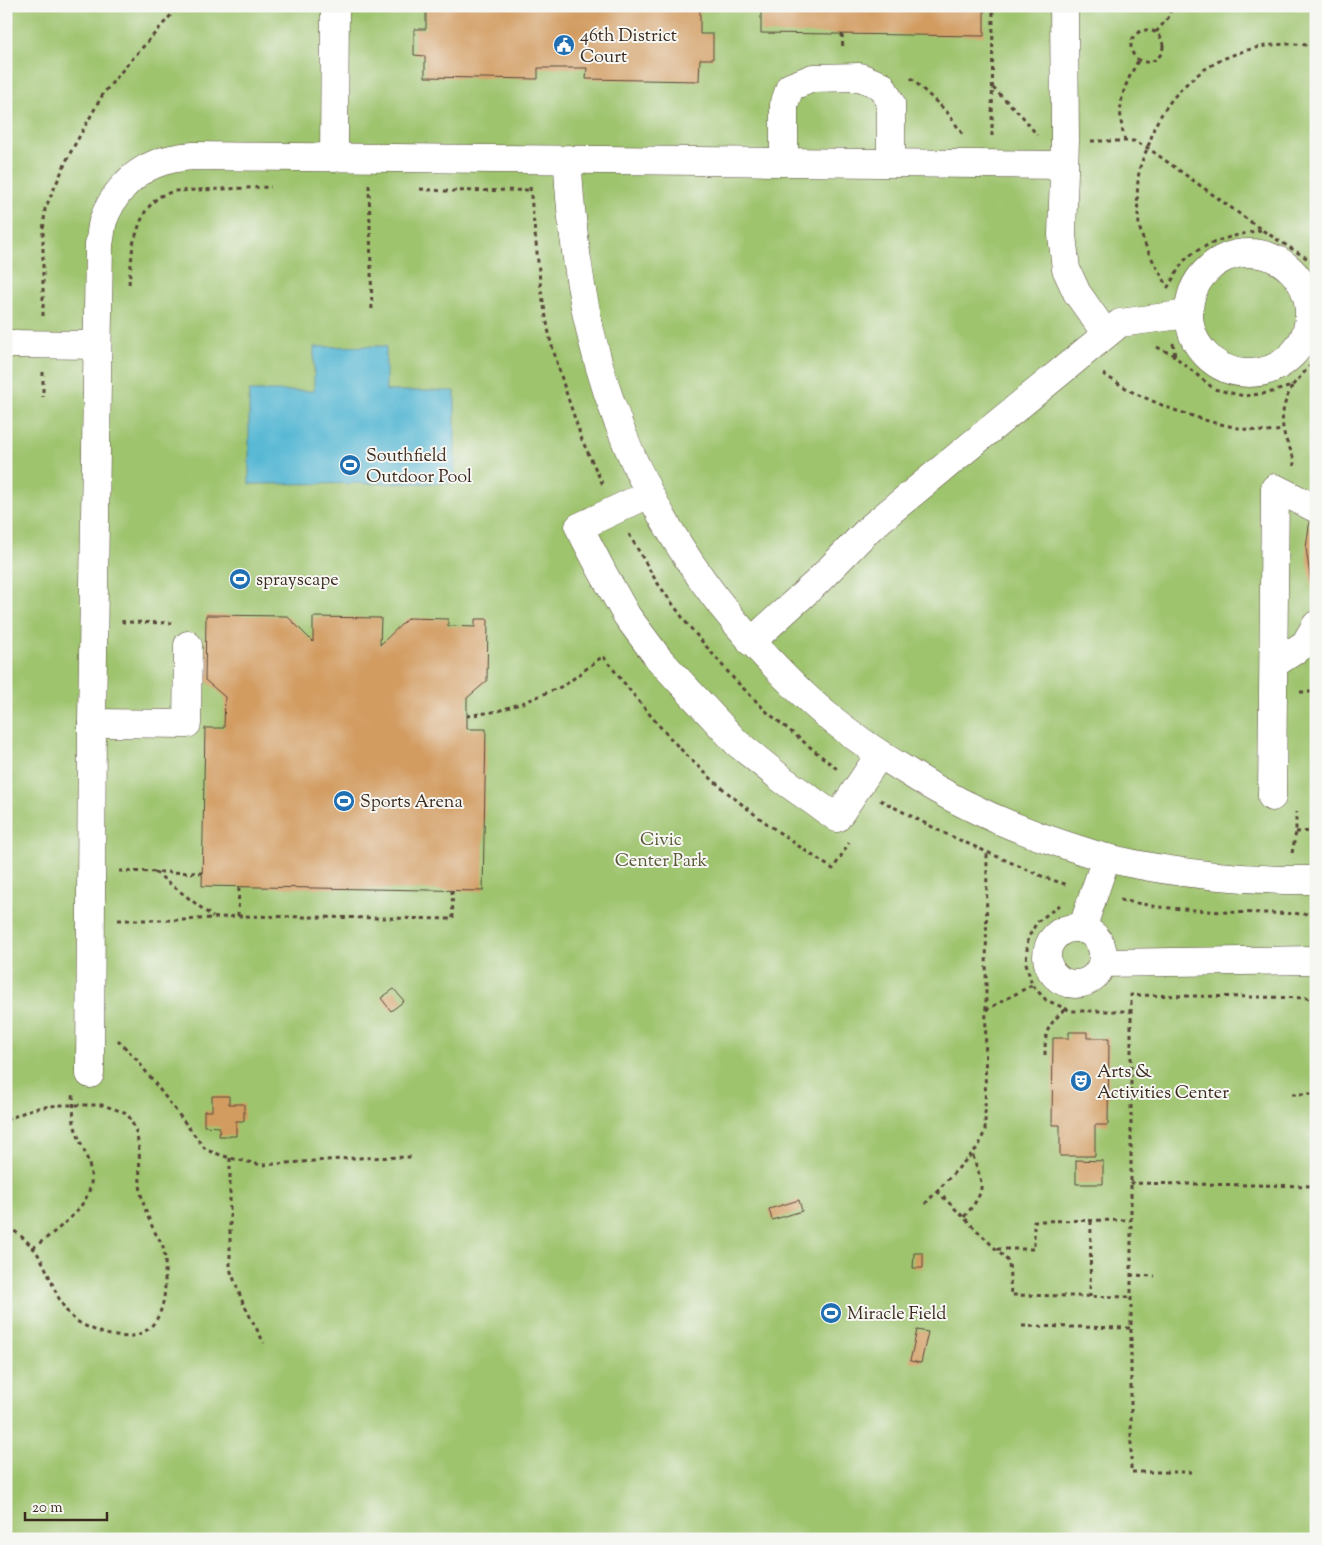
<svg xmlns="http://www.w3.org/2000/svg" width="1322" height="1545" viewBox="0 0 1322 1545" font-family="'Sorts Mill Goudy',serif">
  <rect width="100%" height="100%" fill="#f6f6f2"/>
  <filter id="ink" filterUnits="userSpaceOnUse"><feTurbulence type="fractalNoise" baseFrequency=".02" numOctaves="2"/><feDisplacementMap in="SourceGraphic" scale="10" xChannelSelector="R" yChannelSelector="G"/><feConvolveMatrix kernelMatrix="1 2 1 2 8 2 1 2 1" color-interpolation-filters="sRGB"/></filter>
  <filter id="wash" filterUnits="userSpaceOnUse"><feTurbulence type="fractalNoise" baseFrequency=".0096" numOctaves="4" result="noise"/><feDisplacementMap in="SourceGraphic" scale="20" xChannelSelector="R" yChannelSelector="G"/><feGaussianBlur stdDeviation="1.12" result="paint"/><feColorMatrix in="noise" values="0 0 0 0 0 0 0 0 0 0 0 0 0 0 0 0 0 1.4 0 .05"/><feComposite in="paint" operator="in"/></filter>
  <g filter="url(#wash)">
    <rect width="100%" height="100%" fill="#f4e7d4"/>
    <rect fill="#9fc46e" stroke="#6d7746" x="6" y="6" width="1310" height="1533"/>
    <path fill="#56b8d4" stroke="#487179" d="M386 346V391H455V483L249 484V391H314V347Z"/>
    <g id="blocks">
      <g fill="#d29b61">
        <path d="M426 6H700V34H713V59H700L699 81 586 79 587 68H538V79L425 77V56L414 55V29H426Z"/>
        <path d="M761 6H984V36L761 33Z"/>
        <path d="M1316 506V596L1312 589 1306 548 1309 526Z"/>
        <path d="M206 615 287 616 313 642V617L381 618 380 645 408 618 448 619V626L475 627V619H488L487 681 467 698V729H486L483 891 202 886 205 728H224L225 697 205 680Z"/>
        <path d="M394 989 404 1001 391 1011 381 998Z"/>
        <path d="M1069 1032H1087V1038H1109L1108 1125H1095V1156H1060V1125H1052L1053 1038H1069Z"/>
        <path d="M212 1096H229V1104H244V1121H236V1136H219L220 1127 204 1126V1111H212Z"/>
        <path d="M1076 1160 1103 1161V1184H1076Z"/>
        <path d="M799 1200 802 1211 772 1220 769 1209Z"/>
        <path d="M914 1253H923V1268H913Z"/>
        <path d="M917 1330 928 1332 921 1363 910 1361Z"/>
      </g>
    </g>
  </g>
  <g filter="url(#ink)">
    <use href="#blocks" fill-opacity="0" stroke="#574639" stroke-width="1"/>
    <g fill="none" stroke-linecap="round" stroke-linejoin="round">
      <g stroke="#574639" stroke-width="29">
        <g id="minor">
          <path d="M1064 6 1065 140 1062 235 1066 269 1077 293 1106 334"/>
          <path d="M334 158 335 6"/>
          <path d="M568 159C568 190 572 221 576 252 596 408 660 547 770 661 787 679 805 697 824 713 850 734 877 753 905 770 956 803 1011 828 1068 846 1081 850 1094 855 1107 858 1173 874 1249 881 1316 880"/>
          <path d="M784 161V105L790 87 813 78 860 77 882 86 891 103V162"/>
          <circle cx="1249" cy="313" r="60"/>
          <path d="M6 344 97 345"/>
          <path d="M649 494 579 527 603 573 627 616 659 659 737 743 783 780 837 818 880 754"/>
          <path d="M751 642 816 583 870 528 1120 323 1188 314"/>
          <path d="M1274 664 1305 644 1316 625"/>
          <path d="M92 723 187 724 188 645"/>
          <path d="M1272 797 1275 488 1315 508"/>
          <circle cx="1075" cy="956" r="28"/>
          <path d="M1082 929 1106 858"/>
          <path d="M1102 963 1316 960"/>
          <path d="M90 1074 92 723 99 244C101 236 101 228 103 221 112 196 130 174 155 164 167 159 180 157 193 156 483 160 773 160 1063 165"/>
        </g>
      </g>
      <g stroke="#574639" stroke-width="3" stroke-dasharray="4 4" stroke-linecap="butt">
        <circle cx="1147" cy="46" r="16"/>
        <path d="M1156 32 1168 18 1172 6"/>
        <path d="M842 34 843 50"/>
        <path d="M911 78 947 112 964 136"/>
        <path d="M993 88 1022 116 1037 135"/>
        <path d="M992 136 993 6"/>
        <path d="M1091 141H1134L1148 148 1262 230 1316 264"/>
        <path d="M1125 141C1116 107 1121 91 1138 61"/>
        <path d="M369 185 372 312"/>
        <path d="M530 187 541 290 550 339 565 389 582 440 604 487"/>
        <path d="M420 189 444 191 531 190"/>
        <path d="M1261 230C1236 235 1208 241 1188 257 1180 264 1174 278 1168 287 1157 267 1143 247 1139 224 1137 209 1136 178 1141 164 1143 158 1146 152 1148 146 1151 140 1152 134 1154 128 1180 75 1231 45 1289 44 1298 44 1307 45 1316 46"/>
        <path d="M129 284 133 244 140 223 146 210 158 197 174 191 271 187"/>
        <path d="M43 316V234L45 209 69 155 103 94 126 66 179 6"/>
        <path d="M1173 343 1175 356"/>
        <path d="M1157 347 1173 355 1214 389 1244 396 1268 393 1292 386 1316 359"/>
        <path d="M43 372V397"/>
        <path d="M1103 374 1134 393 1171 409 1211 422 1243 429 1267 432 1283 430"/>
        <path d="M1292 386C1283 405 1279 419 1286 440 1290 450 1294 454 1294 466"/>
        <path d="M629 534 656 581 688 625 734 679 767 712 837 769"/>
        <path d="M123 620V622L172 623"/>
        <path d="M1300 692H1316"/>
        <path d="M467 716 498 711 525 702 565 685 603 656C634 696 666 737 703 771 743 808 787 839 833 869L849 843"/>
        <path d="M880 800 946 834 1046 878 1068 885"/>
        <path d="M1296 832 1316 831"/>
        <path d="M1292 853 1296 832V812"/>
        <path d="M119 871 202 873"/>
        <path d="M155 872 213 917"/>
        <path d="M1120 900 1158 907 1221 912 1316 914"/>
        <path d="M1060 905 1037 922 1028 938 1026 963 1032 985 1046 1000 1071 1011H1130"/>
        <path d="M238 916 239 887"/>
        <path d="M118 920H185L238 916 453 919 452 890"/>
        <path d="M986 1010 1032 985"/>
        <path d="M118 1040 137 1060 206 1150 230 1158 262 1165 354 1158 414 1157"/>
        <path d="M1045 1055C1045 1029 1047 1027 1066 1008"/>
        <path d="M1130 1092H1156"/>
        <path d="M1292 1094H1315"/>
        <path d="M6 1120 32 1109 58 1105H102L127 1113C130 1118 132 1122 134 1127 143 1149 137 1175 142 1198 145 1210 150 1223 156 1234 158 1238 162 1242 163 1247 166 1256 165 1268 165 1277 167 1338 129 1350 80 1323 58 1311 52 1276 39 1256 31 1243 19 1234 6 1225"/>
        <path d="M230 1158V1269L243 1303 264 1343"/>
        <path d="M1130 1183 1315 1186"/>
        <path d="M1314 1186 1315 998"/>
        <path d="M937 1191 1009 1262 1011 1295 1130 1297"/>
        <path d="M925 1204 979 1146 985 1130 987 852"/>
        <path d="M964 1217C988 1188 983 1187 972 1153"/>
        <path d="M33 1248C54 1232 95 1205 91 1175 89 1156 78 1141 74 1123 73 1114 74 1104 73 1095"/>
        <path d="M997 1249H1034V1221L1130 1220"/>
        <path d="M1130 1275 1155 1276"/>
        <path d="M1090 1297 1091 1221"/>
        <path d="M1022 1326 1130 1328"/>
        <path d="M1192 1472H1131V995L1316 998"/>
      </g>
      <use href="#minor" stroke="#fff" stroke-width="28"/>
    </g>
  </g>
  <defs>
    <g id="civic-disc" transform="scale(1.125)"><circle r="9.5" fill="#1f6fb2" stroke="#f6f6f2"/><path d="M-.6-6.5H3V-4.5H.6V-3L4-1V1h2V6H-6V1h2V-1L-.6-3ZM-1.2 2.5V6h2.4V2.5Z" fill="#fff"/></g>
    <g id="stadium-disc" transform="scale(1.125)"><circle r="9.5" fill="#1f6fb2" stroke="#f6f6f2"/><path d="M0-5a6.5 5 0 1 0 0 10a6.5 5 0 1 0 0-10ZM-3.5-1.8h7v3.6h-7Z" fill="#fff"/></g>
    <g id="theatre-disc" transform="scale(1.125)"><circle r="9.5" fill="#1f6fb2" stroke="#f6f6f2"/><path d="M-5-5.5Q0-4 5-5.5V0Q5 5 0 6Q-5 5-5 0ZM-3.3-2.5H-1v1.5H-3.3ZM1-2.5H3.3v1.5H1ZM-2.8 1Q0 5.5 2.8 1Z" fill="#fff"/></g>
  </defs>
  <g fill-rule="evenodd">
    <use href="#civic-disc" x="564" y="45"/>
    <use href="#stadium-disc" x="350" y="465"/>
    <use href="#stadium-disc" x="240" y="579"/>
    <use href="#stadium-disc" x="344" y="801"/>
    <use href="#theatre-disc" x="1081" y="1081"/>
    <use href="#stadium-disc" x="831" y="1313"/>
  </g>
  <g text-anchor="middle" stroke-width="4" stroke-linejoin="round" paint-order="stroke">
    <g font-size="18" fill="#3b2a1e" stroke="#f6f6f2" text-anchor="start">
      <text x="580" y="41">46th District<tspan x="580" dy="21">Court</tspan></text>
      <text x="366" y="461">Southfield<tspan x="366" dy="21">Outdoor Pool</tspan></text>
      <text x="256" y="585">sprayscape</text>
      <text x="360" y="807">Sports Arena</text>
      <text x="1097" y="1077">Arts &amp;<tspan x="1097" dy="21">Activities Center</tspan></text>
      <text x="847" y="1319">Miracle Field</text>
    </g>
    <g font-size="18" fill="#595836" stroke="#f6f6f2">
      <text x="661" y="845">Civic<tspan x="661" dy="21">Center Park</tspan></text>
    </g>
  </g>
  <rect width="1322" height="1545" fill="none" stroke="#f6f6f2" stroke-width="25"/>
  <path d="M25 1512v8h82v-8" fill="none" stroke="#3b2a1e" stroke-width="2.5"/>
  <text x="32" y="1512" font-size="15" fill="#3b2a1e" stroke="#f6f6f2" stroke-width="4" paint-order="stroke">20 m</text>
</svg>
